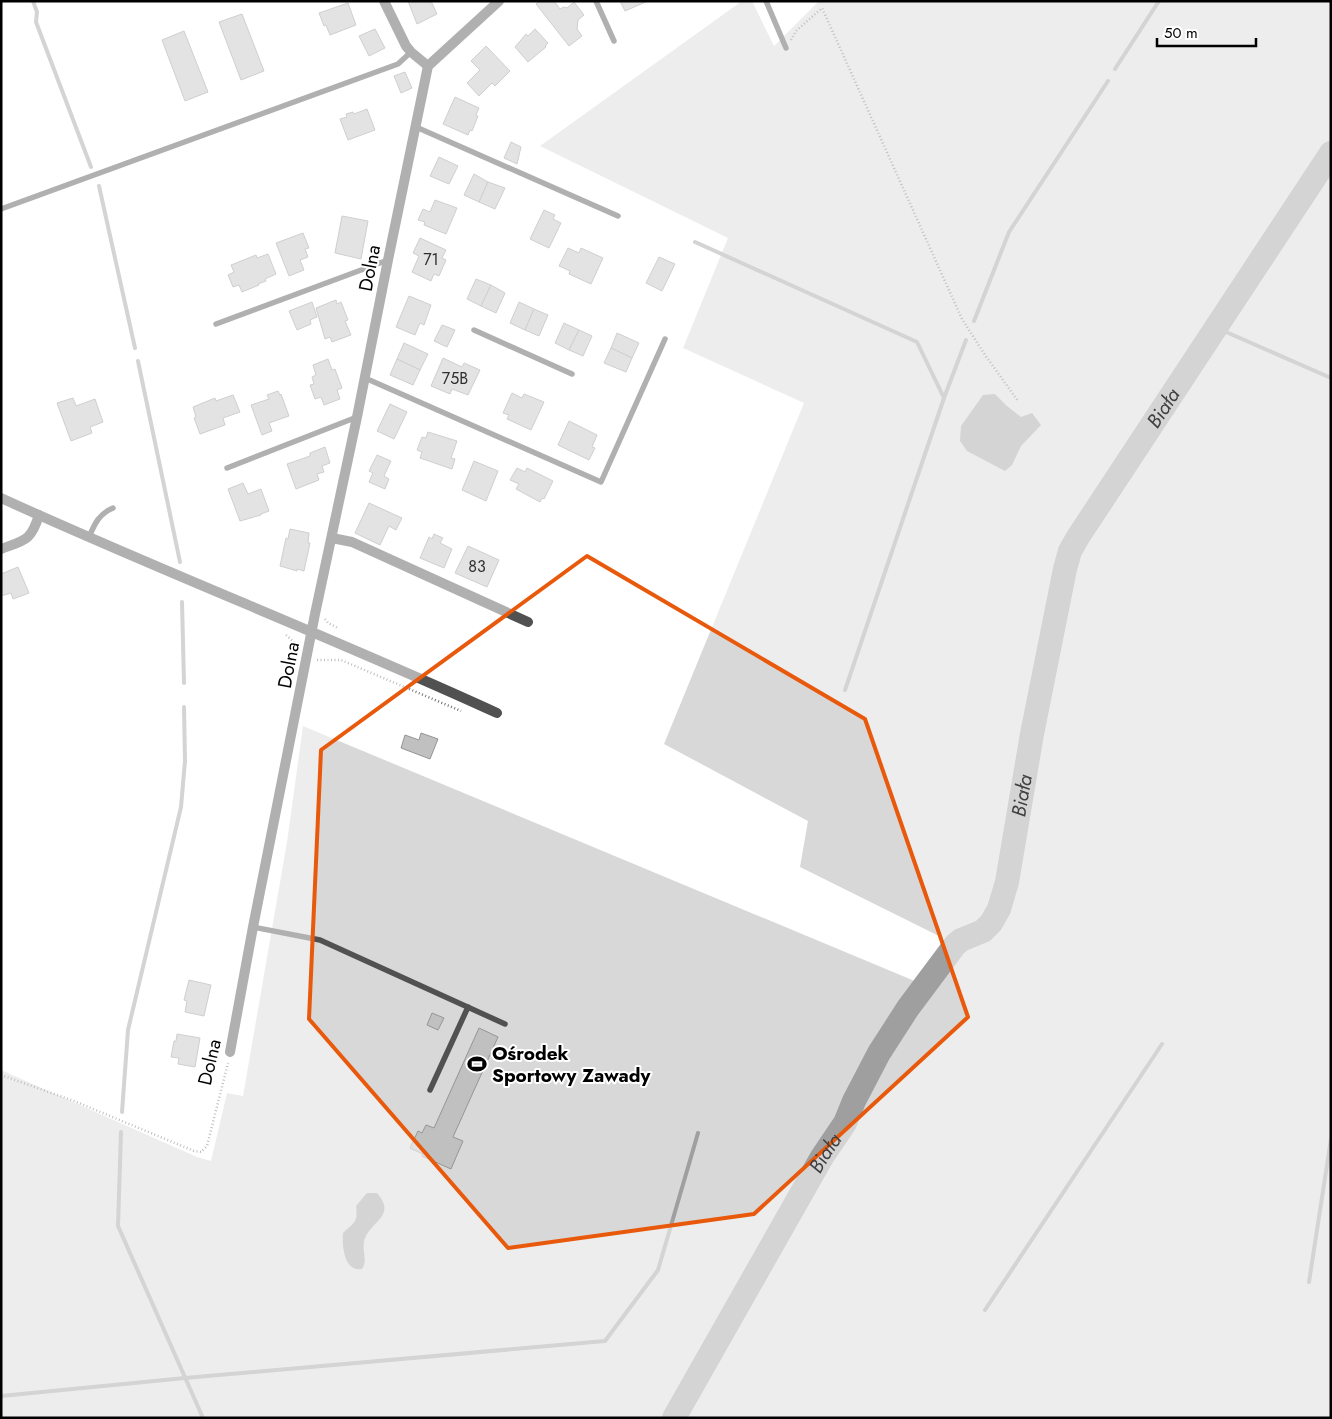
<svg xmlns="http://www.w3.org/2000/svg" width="1332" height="1419" viewBox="0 0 1332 1419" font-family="Jost,sans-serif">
  <rect width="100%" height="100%" fill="#fff"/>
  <path fill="#d8d8d8" d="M742 1H752L774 46 819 1H1331V1418H1V1070L197 1157 211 1161 227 1093 243 1096 287 842 303 726 917 982 945 939 800 867 808 821 664 744 804 403 683 348 728 238 540 146Z"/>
  <g fill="#9f9f9f">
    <path d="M995 394 1007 406 1021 417 1032 413 1041 425 1021 446 1012 465 1005 471 967 451 960 441 961 426 983 395Z"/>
    <path d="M367 1193H377C398 1217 369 1221 364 1242 362 1252 368 1260 362 1269 344 1272 342 1246 343 1233 355 1222 358 1222 356 1206Z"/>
  </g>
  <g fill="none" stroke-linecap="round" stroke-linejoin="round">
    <g stroke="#9f9f9f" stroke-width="4">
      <path d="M33 1 37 12 36 22 91 167"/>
      <path d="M1115 69 1159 1"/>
      <path d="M99 186 135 348"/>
      <path d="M695 242 917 342 944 398"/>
      <path d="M974 321 1009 232 1108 81"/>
      <path d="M1217 328 1331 378"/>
      <path d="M138 361 180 562"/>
      <path d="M182 602 184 683"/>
      <path d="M845 690 944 398 966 340"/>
      <path d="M122 1112 128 1030 181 807 185 761 184 707"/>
      <path d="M121 1132 118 1226 203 1418"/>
      <path d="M1309 1282 1331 1139"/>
      <path d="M985 1310 1162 1044"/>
      <path d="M1 1396 185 1378 605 1341 658 1270 698 1133"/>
    </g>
    <path stroke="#9f9f9f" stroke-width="24" id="s1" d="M674 1418 822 1157 845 1123 854 1101 879 1053 908 1008 955 945 961 940 983 931 991 923 999 909 1007 882 1032 734 1065 569 1070 551 1078 537 1331 153"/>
  </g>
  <g fill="#c0c0c0" stroke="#959595">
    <path d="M408 1H431L437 14 417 24Z"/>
    <path d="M540 1H554L560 9 564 7 567 8 574 2 584 15 578 20 577 29 582 36 569 46 536 4Z"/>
    <path d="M620 1H648L625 11Z"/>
    <path d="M348 3 356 25 330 35 326 25 324 26 319 13Z"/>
    <path d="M242 14 264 71 241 80 219 22Z"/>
    <path d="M375 29 385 48 369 56 359 36Z"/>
    <path d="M535 29 548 43 545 46 546 47 528 62 515 47 526 34 528 36Z"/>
    <path d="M184 31 208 92 185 101 162 40Z"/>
    <path d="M486 46 510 71 495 86 492 83 479 96 467 83 480 70 471 61Z"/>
    <path d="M405 72 412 88 401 93 394 76Z"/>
    <path d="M455 97 479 108 476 115 478 116 472 131 470 130 468 135 443 124Z"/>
    <path d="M367 109 375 130 348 140 340 119 347 117 346 114 353 112 354 114Z"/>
    <path d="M511 142 521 147 517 164 504 158Z"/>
    <path d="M439 157 458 166 449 184 430 176Z"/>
    <path d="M474 174 488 182 479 202 464 195Z"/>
    <path d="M488 182 505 188 495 209 479 202Z"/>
    <path d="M435 200 457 208 446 234 424 225 425 222 418 220 423 209 430 212Z"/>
    <path d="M544 210 555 215 553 219 561 223 549 248 530 239Z"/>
    <path d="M342 216 368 221 361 259 335 253Z"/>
    <path d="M303 233 309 248 305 249 308 257 300 260 304 270 289 276 276 243Z"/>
    <path d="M420 238 446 250 442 258 446 260 439 276 434 274 431 281 412 272 419 256 413 253Z"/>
    <path d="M568 248 579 253 581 248 603 258 591 284 569 274 570 271 559 266Z"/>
    <path d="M268 254 276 274 265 279 266 281 258 284 259 285 242 292 239 285 233 287 228 275 234 272 231 265 256 255 257 258Z"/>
    <path d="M659 257 675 264 662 291 646 283Z"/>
    <path d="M476 279 491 285 481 306 467 299Z"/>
    <path d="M491 285 505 293 496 313 481 306Z"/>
    <path d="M409 296 431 305 424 325 420 323 415 335 396 327Z"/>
    <path d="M336 300 337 304 341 302 348 320 345 321 351 335 332 342 330 337 325 339 316 308Z"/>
    <path d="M312 302 317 317 310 320 311 324 297 330 289 311Z"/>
    <path d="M519 302 534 309 525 330 510 323Z"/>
    <path d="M534 309 548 315 539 336 525 330Z"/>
    <path d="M564 323 579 330 569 350 555 343Z"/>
    <path d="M442 325 455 330 447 347 434 341Z"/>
    <path d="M579 330 592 336 583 356 569 350Z"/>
    <path d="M617 333 639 343 632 358 611 348Z"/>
    <path d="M404 343 428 354 420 370 397 359Z"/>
    <path d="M611 348 632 358 626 372 604 363Z"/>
    <path d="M443 358 462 367 464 363 480 370 468 395 452 389 450 394 431 386Z"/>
    <path d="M328 359 332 370 335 369 342 388 337 390 340 399 324 405 321 397 315 399 310 385 314 384 312 377 316 375 313 365Z"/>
    <path d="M397 359 420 370 413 385 390 375Z"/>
    <path d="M278 391 280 395 281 394 289 416 269 423 272 431 262 435 251 405 269 399 267 395Z"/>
    <path d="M512 393 522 398 524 394 544 402 531 430 507 419 509 415 503 413Z"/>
    <path d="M233 395 240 412 223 418 225 425 200 434 194 418 196 417 193 407 215 398 216 401Z"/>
    <path d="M73 398 76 406 95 399 103 422 90 427 92 433 71 441 57 403Z"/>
    <path d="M390 404 407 412 394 439 377 431Z"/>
    <path d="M569 421 597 435 592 447 595 448 589 460 558 445Z"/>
    <path d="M428 432 457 441 451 458 455 459 452 469 420 458 422 452 417 450 422 437 426 438Z"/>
    <path d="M325 447 330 463 322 466 324 472 317 474 319 480 296 489 287 464 310 456V453Z"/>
    <path d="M377 455 391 461 384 476 389 479 385 489 369 482 373 473 369 471Z"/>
    <path d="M474 461 498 471 486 501 462 490Z"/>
    <path d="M517 468 525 472 527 468 553 481 544 499 542 498 540 502 516 489 519 484 510 480Z"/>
    <path d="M243 483 248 494 261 489 269 511 261 514V515L240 521 228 489Z"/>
    <path d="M369 503 402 518 396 530 389 526 380 545 355 533Z"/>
    <path d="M290 529 309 533 308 543H310L304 571 297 569V571L280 566 286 538 288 539Z"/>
    <path d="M434 534 443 538 440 543 452 549 444 568 420 558 429 537 432 539Z"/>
    <path d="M468 546 499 560 487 587 455 573Z"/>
    <path d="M18 567 29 593 13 599 11 593 1 596V574Z"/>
    <path d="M421 733 438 739 430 759 401 748 405 735 419 740Z"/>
    <path d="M189 980 211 985 204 1016 185 1012 187 1001 184 1000Z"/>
    <path d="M432 1013 444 1018 438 1030 427 1025Z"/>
    <path d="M479 1028 498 1037 453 1137 463 1141 451 1169 422 1156 423 1154 410 1148 418 1131 422 1133 426 1125 434 1128Z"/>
    <path d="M177 1034 200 1038 195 1067 178 1064 179 1058 171 1057 174 1041H176Z"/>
  </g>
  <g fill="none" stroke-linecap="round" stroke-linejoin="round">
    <g stroke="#737373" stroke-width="2.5" stroke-dasharray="1 2.5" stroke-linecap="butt">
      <path d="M791 40 796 31 822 8 962 319 985 355 1018 401"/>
      <path d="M325 619 328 623 338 628"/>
      <path d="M286 635 294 642 296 648"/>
      <path d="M317 660H341L461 711"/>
      <path d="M1 1075 74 1101 194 1151 201 1152 207 1146 228 1063"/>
    </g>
    <g stroke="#515151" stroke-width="5.5">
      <path d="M596 1 614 41"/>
      <path d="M766 1 786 48"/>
      <path d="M416 127 618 216"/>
      <path d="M1 209 398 64 411 52"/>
      <path d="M216 324 388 260"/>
      <path d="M474 330 572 374"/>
      <path d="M365 378 601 482 665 339"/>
      <path d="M227 468 357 417"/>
      <path d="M89 537C95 523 99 514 113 508"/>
      <path d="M253 927 320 940 505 1024"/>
      <path d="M430 1090 468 1007"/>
    </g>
    <g stroke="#515151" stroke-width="10">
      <path d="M384 1 406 46 411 52 428 66"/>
      <path d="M1 498C165 573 334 638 497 713"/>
      <path d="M332 538 352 542 528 622"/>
      <path d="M1 549C25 540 31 541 39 515"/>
      <path d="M230 1052 253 927 315 614 357 417 388 260 428 66 499 1"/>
    </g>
  </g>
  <path d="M0 0H1332V1419H0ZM587 556 865 719 968 1017 754 1214 508 1248 309 1019 321 750Z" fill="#fff" fill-opacity=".55" fill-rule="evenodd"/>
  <path fill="none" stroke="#e8590c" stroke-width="4" stroke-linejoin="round" d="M587 556 865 719 968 1017 754 1214 508 1248 309 1019 321 750Z"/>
  <defs>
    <g id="stadium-bare" transform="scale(1.5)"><path d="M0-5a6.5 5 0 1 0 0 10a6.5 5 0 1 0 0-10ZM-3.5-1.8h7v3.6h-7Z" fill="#000" stroke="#fff" stroke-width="2.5" paint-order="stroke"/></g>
  </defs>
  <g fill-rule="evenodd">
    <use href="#stadium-bare" x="477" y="1064"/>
  </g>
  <g text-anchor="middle" stroke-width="4" stroke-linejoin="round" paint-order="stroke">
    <g font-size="16" fill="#303030">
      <text x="431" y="265">71</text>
      <text x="455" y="384">75B</text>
      <text x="477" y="572">83</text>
    </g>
    <g font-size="19" fill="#000" stroke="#fff">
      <text transform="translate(369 268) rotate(-79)" y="7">Dolna</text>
      <text transform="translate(288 665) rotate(-79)" y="7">Dolna</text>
      <text transform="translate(209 1062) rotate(-77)" y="7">Dolna</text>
    </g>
    <g font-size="19" font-weight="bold" fill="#000" stroke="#fff" text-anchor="start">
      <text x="492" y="1060">Ośrodek<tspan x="492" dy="22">Sportowy Zawady</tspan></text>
    </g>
    <g font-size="20" font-style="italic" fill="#404040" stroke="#fff">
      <text dy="7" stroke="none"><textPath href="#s1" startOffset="1146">Biała</textPath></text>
      <text dy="7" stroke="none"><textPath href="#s1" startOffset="726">Biała</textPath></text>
      <text dy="7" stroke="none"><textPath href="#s1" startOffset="305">Biała</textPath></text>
    </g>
  </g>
  <rect width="1332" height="1419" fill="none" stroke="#000000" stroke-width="5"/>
  <path d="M1157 38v8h99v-8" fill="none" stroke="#000000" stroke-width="2.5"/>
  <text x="1164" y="38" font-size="15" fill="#000000" stroke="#ffffff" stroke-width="4" paint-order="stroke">50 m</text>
</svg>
